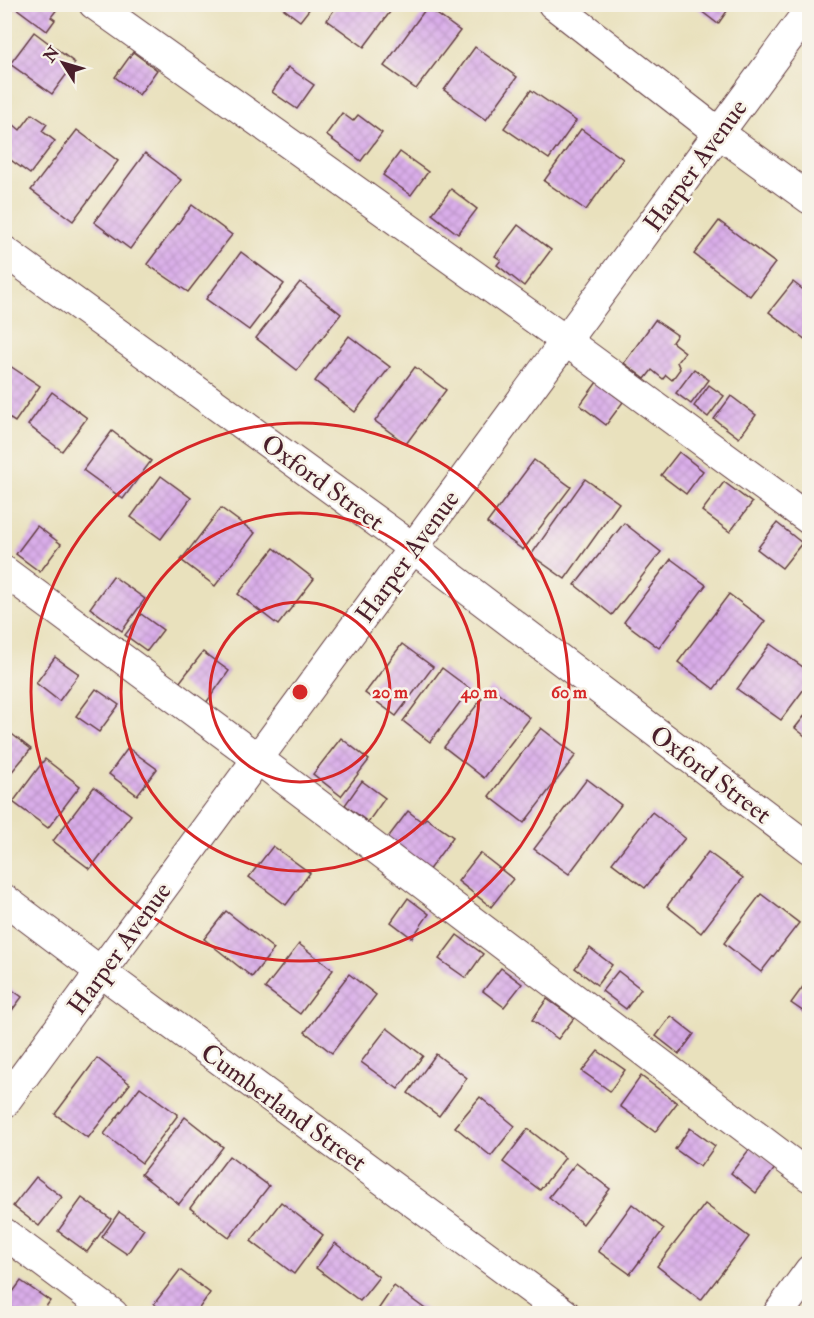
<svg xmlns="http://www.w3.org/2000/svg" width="814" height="1318" viewBox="0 0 814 1318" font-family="'IM FELL Double Pica',serif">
  <defs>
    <pattern id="building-cross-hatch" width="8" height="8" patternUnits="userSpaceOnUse" patternTransform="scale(1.5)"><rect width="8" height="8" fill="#d9ade9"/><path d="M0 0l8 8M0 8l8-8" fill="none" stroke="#bc94c8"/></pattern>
  </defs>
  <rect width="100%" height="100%" fill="#f7f3e8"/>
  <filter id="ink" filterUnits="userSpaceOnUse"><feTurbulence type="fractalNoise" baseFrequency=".0167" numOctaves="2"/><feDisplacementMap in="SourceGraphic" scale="12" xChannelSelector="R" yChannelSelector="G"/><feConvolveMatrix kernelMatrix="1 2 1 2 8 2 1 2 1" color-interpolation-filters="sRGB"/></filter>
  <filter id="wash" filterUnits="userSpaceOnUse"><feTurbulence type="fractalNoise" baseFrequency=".008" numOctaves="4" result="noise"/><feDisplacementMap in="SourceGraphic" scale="24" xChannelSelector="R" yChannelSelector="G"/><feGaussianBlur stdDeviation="1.35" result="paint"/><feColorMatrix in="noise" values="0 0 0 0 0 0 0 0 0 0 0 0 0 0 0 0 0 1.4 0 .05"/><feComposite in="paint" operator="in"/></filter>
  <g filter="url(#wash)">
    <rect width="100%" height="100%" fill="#e9e1bd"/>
    <g id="blocks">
      <g fill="url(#building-cross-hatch)">
        <path d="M281 4H307L311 7 300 21 280 6Z"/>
        <path d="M338 4H396L364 47 327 20Z"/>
        <path d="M692 4H732L718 24Z"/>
        <path d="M12 5H53L58 8 51 17 55 20 47 31Z"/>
        <path d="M427 7 460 31 416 89 384 66Z"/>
        <path d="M34 32 75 63 52 94 10 64Z"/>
        <path d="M475 47 517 77 486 120 444 90Z"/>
        <path d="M133 52 157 70 139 95 115 77Z"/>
        <path d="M288 67 314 85 297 109 272 92Z"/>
        <path d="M531 90 576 121 549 159 504 128Z"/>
        <path d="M342 113 353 121 358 115 382 133 361 161 326 135Z"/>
        <path d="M32 114 47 124 42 131 55 141 30 174 4 155V149L11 140 4 135 13 124 20 130Z"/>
        <path d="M581 129 623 159 586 210 544 181Z"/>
        <path d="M77 130 118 161 73 221 31 190Z"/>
        <path d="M400 152 428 172 411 195 383 175Z"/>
        <path d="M145 153 181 180 130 249 94 222Z"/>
        <path d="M451 189 477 209 458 234 432 214Z"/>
        <path d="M192 205 232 235 188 292 147 264Z"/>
        <path d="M719 221 775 263 750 296 694 254Z"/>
        <path d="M518 225 551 250 524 286 497 265 501 260 495 256Z"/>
        <path d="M241 252 284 284 249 330 206 299Z"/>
        <path d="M300 282 341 314 297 370 256 338Z"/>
        <path d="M793 282 810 295V343L769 312Z"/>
        <path d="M655 320 677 335 672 342 685 352 677 362 680 369 672 380 666 375 663 379 652 370 645 379 624 363Z"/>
        <path d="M349 336 390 367 355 412 315 381Z"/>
        <path d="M4 362 40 386 15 422 4 415Z"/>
        <path d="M415 367 446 390 406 444 375 421Z"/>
        <path d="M694 369 709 380 691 404 676 393Z"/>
        <path d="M597 382 623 402 606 425 580 405Z"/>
        <path d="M709 385 724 396 708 417 694 406Z"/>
        <path d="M52 392 87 418 62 451 28 425Z"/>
        <path d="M731 396 756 415 739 438 714 419Z"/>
        <path d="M112 431 151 461 123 499 83 470Z"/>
        <path d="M679 452 703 471 686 494 661 475Z"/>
        <path d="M534 460 571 487 523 550 487 523Z"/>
        <path d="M161 476 191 498 161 539 131 517Z"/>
        <path d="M585 479 619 503 565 579 531 555Z"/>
        <path d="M724 482 752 503 730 532 702 511Z"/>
        <path d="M221 508 255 533 215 586 181 560Z"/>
        <path d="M624 523 661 552 612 615 575 585Z"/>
        <path d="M777 523 802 543 782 568 757 549Z"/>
        <path d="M37 526 61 544 40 572 16 554Z"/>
        <path d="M274 548 314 579 278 625 238 594Z"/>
        <path d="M671 559 706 585 659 648 624 622Z"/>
        <path d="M113 576 145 599 122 631 90 608Z"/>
        <path d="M729 594 765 621 714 689 678 662Z"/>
        <path d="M141 614 163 630 147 651 125 635Z"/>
        <path d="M402 644 433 667 396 716 365 693Z"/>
        <path d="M770 644 810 672V681L781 720 737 689Z"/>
        <path d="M203 652 229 671 206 703 179 683Z"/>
        <path d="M55 657 79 674 59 701 36 683Z"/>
        <path d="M442 668 470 689 430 742 403 721Z"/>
        <path d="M491 687 530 718 484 778 444 747Z"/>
        <path d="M96 689 119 705 99 732 76 716Z"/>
        <path d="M810 709V740L795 728Z"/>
        <path d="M4 728 31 749 4 781Z"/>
        <path d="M541 728 576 755 524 823 489 796Z"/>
        <path d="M341 738 369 760 341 796 313 774Z"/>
        <path d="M128 748 157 769 137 795 109 774Z"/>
        <path d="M45 759 80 786 48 828 13 802Z"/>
        <path d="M587 779 621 805 569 874 534 849Z"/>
        <path d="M362 781 385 798 368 822 345 805Z"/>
        <path d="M94 787 131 815 90 869 53 841Z"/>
        <path d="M408 811 422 822 426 818 453 837 428 871 386 840Z"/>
        <path d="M652 812 685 838 645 888 612 863Z"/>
        <path d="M273 846 310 873 286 905 249 877Z"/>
        <path d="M708 852 743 878 701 933 667 906Z"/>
        <path d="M480 853 513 879 491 907 458 881Z"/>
        <path d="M761 894 799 923 761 972 724 943Z"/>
        <path d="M408 898 429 914 412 938 391 922Z"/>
        <path d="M226 911 274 949 252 977 204 939Z"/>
        <path d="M457 935 483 954 466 978 439 959Z"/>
        <path d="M299 944 333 970 300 1014 265 988Z"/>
        <path d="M590 948 612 965 597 985 575 968Z"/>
        <path d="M501 968 522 984 504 1007 483 991Z"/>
        <path d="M618 971 641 989 626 1009 602 991Z"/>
        <path d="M349 974 376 995 332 1053 305 1032Z"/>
        <path d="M810 977V1016L791 1003Z"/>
        <path d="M4 984 22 997 4 1021Z"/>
        <path d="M547 999 574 1018 558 1039 532 1020Z"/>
        <path d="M671 1016 694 1034 679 1054 656 1036Z"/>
        <path d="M387 1028 423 1056 398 1089 361 1062Z"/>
        <path d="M598 1051 625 1070 610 1091 582 1071Z"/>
        <path d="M436 1054 467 1078 439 1116 408 1093Z"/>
        <path d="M97 1058 130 1084 88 1138 55 1114Z"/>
        <path d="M641 1076 677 1103 655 1132 620 1106Z"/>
        <path d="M140 1087 178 1115 142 1163 104 1134Z"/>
        <path d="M480 1097 515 1126 491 1156 455 1127Z"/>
        <path d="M185 1117 223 1147 179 1204 141 1174Z"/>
        <path d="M690 1128 715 1146 700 1167 675 1149Z"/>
        <path d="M528 1129 565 1158 540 1190 503 1162Z"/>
        <path d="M751 1147 776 1167 756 1193 731 1173Z"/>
        <path d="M229 1156 269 1186 229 1238 190 1208Z"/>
        <path d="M576 1163 610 1189 583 1224 549 1197Z"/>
        <path d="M36 1177 62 1197 39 1226 13 1206Z"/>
        <path d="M82 1198 111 1219 87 1252 58 1231Z"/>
        <path d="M281 1202 323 1235 294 1274 251 1241Z"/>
        <path d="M632 1204 664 1229 630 1274 598 1251Z"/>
        <path d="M705 1204 749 1237 701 1300 657 1266Z"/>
        <path d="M119 1212 144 1229 127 1254 102 1237Z"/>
        <path d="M335 1243 379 1277 360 1301 316 1268Z"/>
        <path d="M180 1270 210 1293 195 1314H167L154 1304Z"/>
        <path d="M21 1281 50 1301 41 1314H15L4 1306V1304Z"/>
        <path d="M394 1286 432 1314H375Z"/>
      </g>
    </g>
  </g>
  <g filter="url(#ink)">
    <use href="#blocks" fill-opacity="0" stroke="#623c41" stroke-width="1.5"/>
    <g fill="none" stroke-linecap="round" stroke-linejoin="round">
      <g stroke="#623c41" stroke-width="32">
        <g id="minor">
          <path d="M94 4 566 341 810 520"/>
          <path d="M553 4 719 133 810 199"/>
          <path d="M4 251 413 548 810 849"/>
          <path d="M4 571 258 759 810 1177"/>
          <path d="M4 899 101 972 565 1314"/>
          <path d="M4 1103 810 9"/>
          <path d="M4 1233 113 1314"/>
          <path d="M778 1314 810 1270"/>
        </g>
      </g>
      <use href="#minor" stroke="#fff" stroke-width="30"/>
    </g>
  </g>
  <g fill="none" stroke="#d62828" stroke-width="3">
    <circle cx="300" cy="692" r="90"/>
    <circle cx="300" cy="692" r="179"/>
    <circle cx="300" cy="692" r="269"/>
  </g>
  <g text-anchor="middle" stroke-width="5" stroke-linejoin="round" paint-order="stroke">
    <g font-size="26" fill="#4a1f2b" stroke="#f7f3e8">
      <text transform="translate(695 165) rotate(-54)" y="9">Harper Avenue</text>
      <text transform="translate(323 482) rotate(36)" y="9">Oxford Street</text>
      <text transform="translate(407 556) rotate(-54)" y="9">Harper Avenue</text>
      <text transform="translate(711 774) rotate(37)" y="9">Oxford Street</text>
      <text transform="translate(119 948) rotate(-54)" y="9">Harper Avenue</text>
      <text transform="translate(284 1107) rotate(36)" y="9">Cumberland Street</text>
    </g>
  </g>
  <circle cx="300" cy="692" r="9" fill="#d62828" stroke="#f7f3e8" stroke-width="3"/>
  <g font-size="18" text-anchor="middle" font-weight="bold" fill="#d62828" stroke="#f7f3e8" stroke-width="5" stroke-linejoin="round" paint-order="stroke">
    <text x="390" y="698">20 m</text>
    <text x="479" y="698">40 m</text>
    <text x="569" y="698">60 m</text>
  </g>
  <rect width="814" height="1318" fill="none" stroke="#f7f3e8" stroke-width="24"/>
  <g transform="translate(63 63) rotate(307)" stroke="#f7f3e8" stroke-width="4.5" paint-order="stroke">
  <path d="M0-4.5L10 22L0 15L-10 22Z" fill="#4a1f2b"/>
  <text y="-9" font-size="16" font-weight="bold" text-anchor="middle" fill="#4a1f2b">N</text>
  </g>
</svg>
